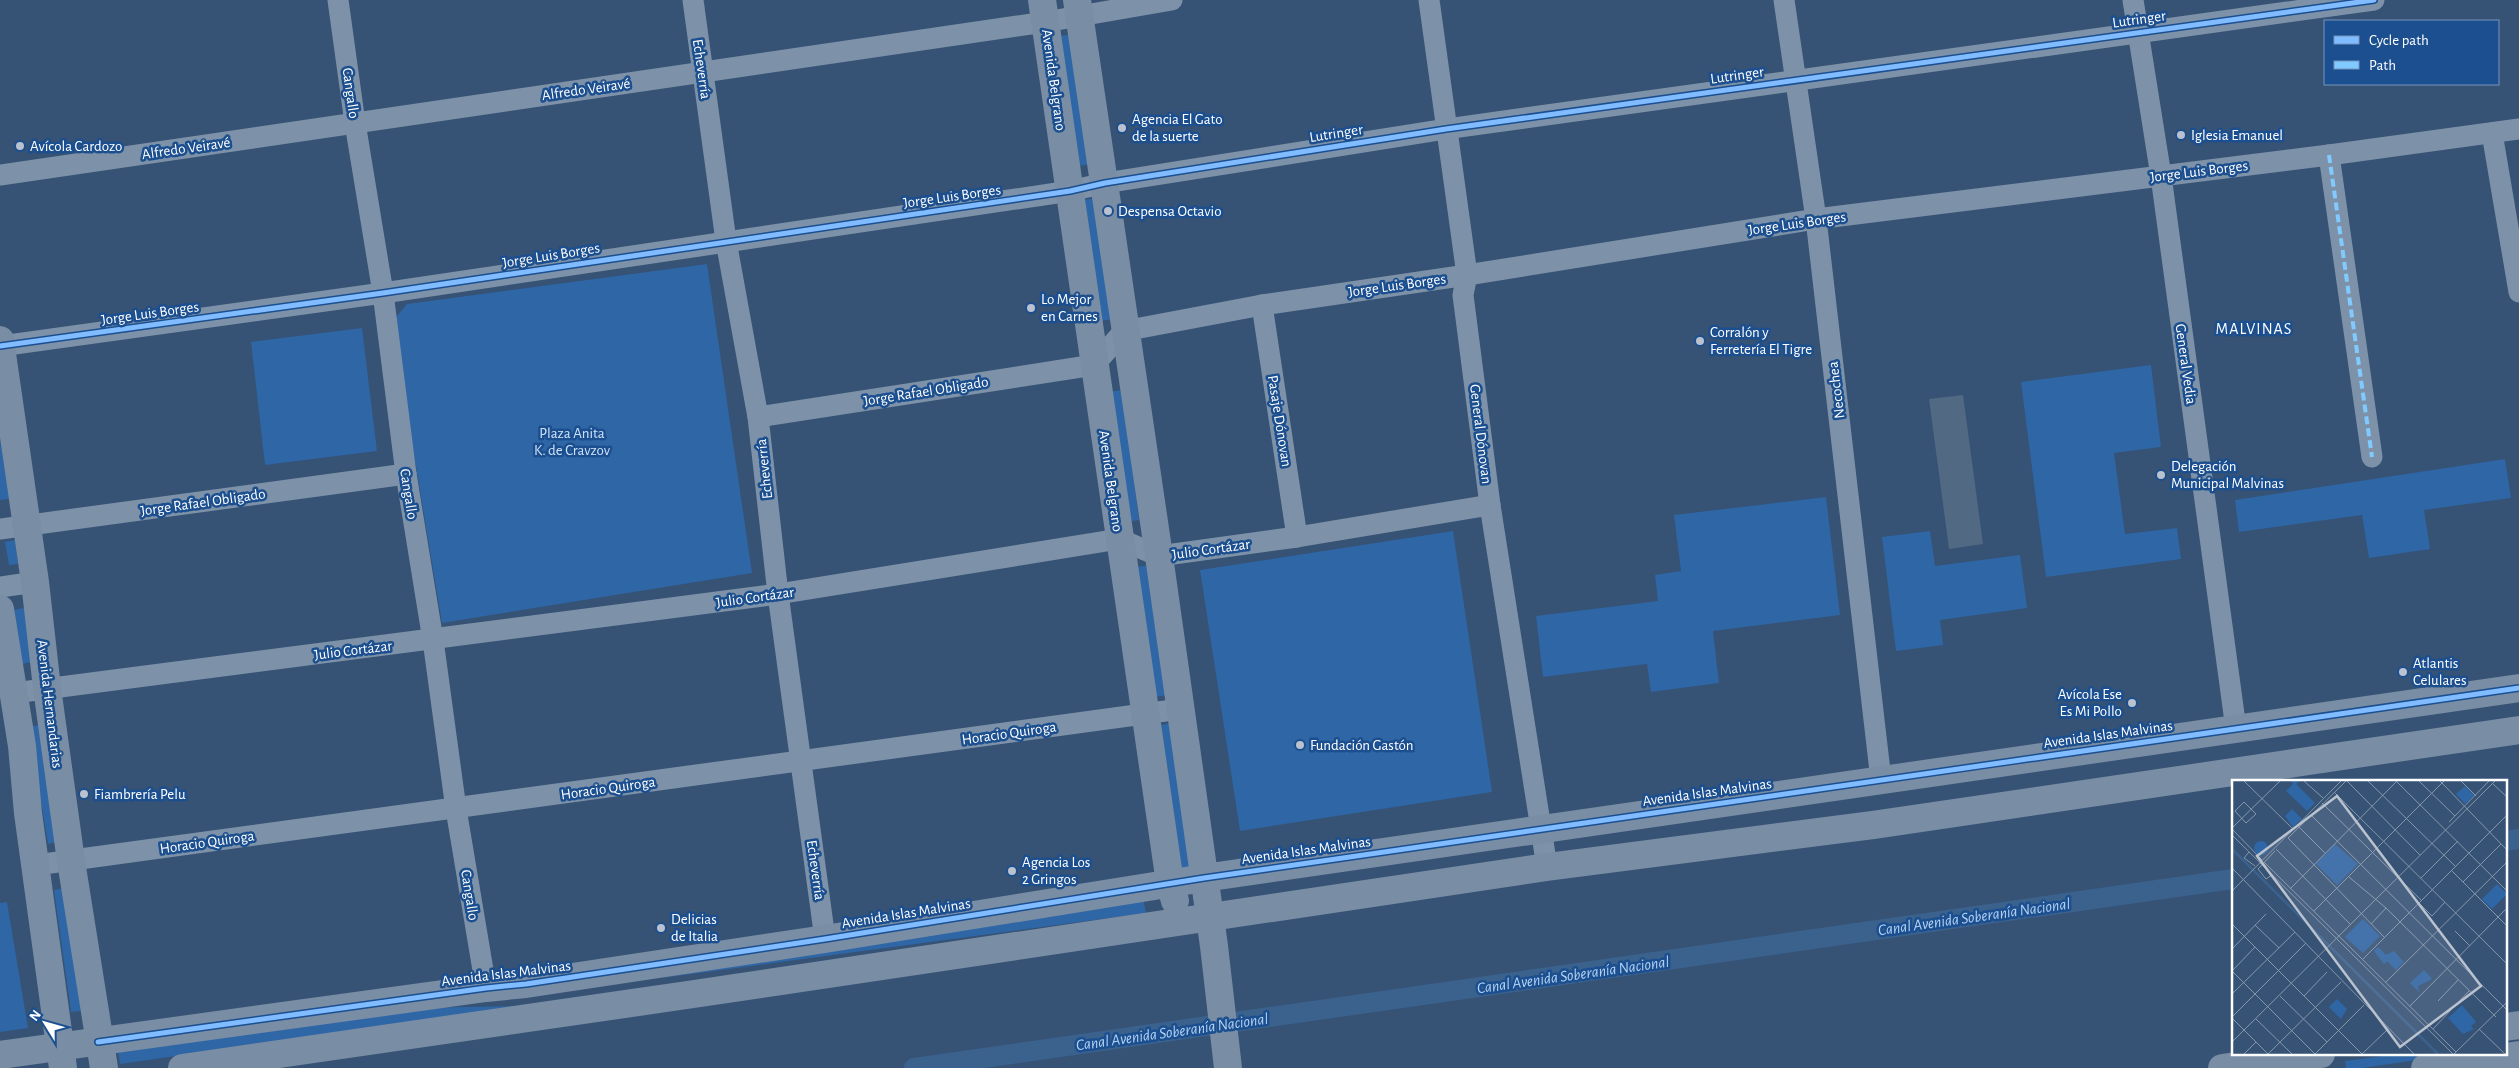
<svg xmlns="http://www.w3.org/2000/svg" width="2519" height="1068" viewBox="0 0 2519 1068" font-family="'Alegreya Sans',sans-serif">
  <rect width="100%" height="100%" fill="#365274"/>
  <g fill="#2f66a5">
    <path d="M1074 34 1092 164 1078 166 1060 36Z"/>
    <path d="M1097 198 1114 319 1100 321 1083 200Z"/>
    <path d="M707 264 752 573 442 623 392 322 407 304Z"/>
    <path d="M362 328 377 451 265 465 251 342Z"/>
    <path d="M2151 365 2161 447 2114 453 2125 534 2177 528 2181 559 2046 577 2021 382Z"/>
    <path d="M1122 390 1139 520 1125 522 1108 392Z"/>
    <path d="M0 439 9 499 0 500Z"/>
    <path d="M2505 459 2511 498 2424 510 2430 549 2369 558 2362 515 2239 532 2235 500Z"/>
    <path d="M1826 497 1840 615 1713 631 1719 683 1651 692 1647 664 1543 677 1536 616 1658 601 1655 575 1681 571 1674 515Z"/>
    <path d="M1453 531 1492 792 1240 831 1200 570Z"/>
    <path d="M1930 531 1935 566 2020 555 2027 608 1940 620 1943 645 1896 651 1882 537Z"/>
    <path d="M15 540 18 564 9 565 5 542Z"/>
    <path d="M1150 565 1168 695 1154 697 1136 567Z"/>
    <path d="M24 608 32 662 22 664 14 610Z"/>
    <path d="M1174 723 1193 867 1179 869 1160 725Z"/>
    <path d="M39 725 57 842 48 844 29 727Z"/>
    <path d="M64 888 81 1011 71 1012 54 890Z"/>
    <path d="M1143 898 1146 913 655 979Z"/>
    <path d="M7 902 28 1028 0 1032V903Z"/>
    <path d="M523 1006 120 1064 118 1051 409 1008Z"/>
    <path d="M2398 1054H2459L2362 1068H2346L2345 1061Z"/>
  </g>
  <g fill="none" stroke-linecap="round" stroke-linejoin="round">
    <g stroke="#3b618d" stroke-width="20">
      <path d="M2505 841 2519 839"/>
      <path d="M914 1068 2233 879"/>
    </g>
  </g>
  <path fill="#526984" d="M1963 395 1983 544 1949 549 1929 399Z"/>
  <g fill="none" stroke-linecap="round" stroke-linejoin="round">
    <g stroke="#7d92a8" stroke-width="21">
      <path d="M338 0 355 123 383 293 406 474 433 640 456 809 486 988"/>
      <path d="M693 0 726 241 758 417 778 594 825 939"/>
      <path d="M1429 0 1467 275 1463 295 1490 505 1547 867"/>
      <path d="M1784 0 1816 219 1881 780"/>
      <path d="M2133 0 2161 176 2236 729"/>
      <path d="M2492 133 2519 292"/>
      <path d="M2329 155 2372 457"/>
      <path d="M0 175 1045 22 1172 0"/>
      <path d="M1262 305 1297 537"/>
      <path d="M0 346 383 293 1070 191 1105 183 1446 129 2374 0"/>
      <path d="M758 417 1094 365 1124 331 1262 305 1467 275 1816 219 2329 155 2519 129"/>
      <path d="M0 529 406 474"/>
      <path d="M0 587 35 582"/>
      <path d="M14 693 778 594 1119 539 1159 556 1297 537 1490 505"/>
      <path d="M36 865 1180 709"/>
    </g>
    <g stroke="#798da4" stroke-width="28">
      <path d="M1042 0 1170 883 1175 901"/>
      <path d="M1077 0 1159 556 1214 946 1228 1068"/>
      <path d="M0 340 35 582 47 688 71 861 104 1068"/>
      <path d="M0 609 22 746 28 813 63 1068"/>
      <path d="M2505 1027 2519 1025"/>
      <path d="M0 1055 486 988 526 984 825 939 1204 878 2519 688"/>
      <path d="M182 1068 687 995 1547 867 1873 825 2519 730"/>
      <path d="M2222 1068 2321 1054"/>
      <path d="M2425 1068 2519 1055"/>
    </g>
    <path stroke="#80caff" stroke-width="4" stroke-dasharray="8 4" stroke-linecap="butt" d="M2329 155 2372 457"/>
    <g stroke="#1b4f8f" stroke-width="8">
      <g id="cycleway">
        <path d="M0 346 383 293 1070 191 1105 183 1446 129 2374 0"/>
        <path d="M98 1042 486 988 526 984 825 939 1204 878 2519 688"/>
      </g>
    </g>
    <use href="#cycleway" stroke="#80bcff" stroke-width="5"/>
  </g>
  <g fill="#b9c2ce" stroke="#1b4f8f" stroke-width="2">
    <circle cx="1122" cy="128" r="5"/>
    <circle cx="2181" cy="135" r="5"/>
    <circle cx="20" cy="146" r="5"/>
    <circle cx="1108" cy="211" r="5"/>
    <circle cx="1031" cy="308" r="5"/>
    <circle cx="1700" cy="341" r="5"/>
    <circle cx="2161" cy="475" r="5"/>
    <circle cx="2403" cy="672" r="5"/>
    <circle cx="2132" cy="703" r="5"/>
    <circle cx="1300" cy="745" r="5"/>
    <circle cx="84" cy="794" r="5"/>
    <circle cx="1012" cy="871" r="5"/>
    <circle cx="661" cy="928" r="5"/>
  </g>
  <g text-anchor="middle" stroke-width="5" stroke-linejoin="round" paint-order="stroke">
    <g font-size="15" fill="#fff" stroke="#1b4f8f">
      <text transform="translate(2139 19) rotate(-8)" y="5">Lutringer</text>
      <text transform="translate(702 69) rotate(82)" y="5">Echeverría</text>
      <text transform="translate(1737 75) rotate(-8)" y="5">Lutringer</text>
      <text transform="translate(1054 80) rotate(82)" y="5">Avenida Belgrano</text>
      <text transform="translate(586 89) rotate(-8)" y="5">Alfredo Veiravé</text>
      <text transform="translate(351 93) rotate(82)" y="5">Cangallo</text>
      <text transform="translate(1336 133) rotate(-9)" y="5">Lutringer</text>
      <text transform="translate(186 148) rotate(-8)" y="5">Alfredo Veiravé</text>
      <text transform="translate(2199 171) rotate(-7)" y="5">Jorge Luis Borges</text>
      <text transform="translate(952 196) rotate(-8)" y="5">Jorge Luis Borges</text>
      <text transform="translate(1797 223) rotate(-8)" y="5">Jorge Luis Borges</text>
      <text transform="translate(551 255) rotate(-9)" y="5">Jorge Luis Borges</text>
      <text transform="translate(1397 285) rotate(-8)" y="5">Jorge Luis Borges</text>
      <text transform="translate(150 313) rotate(-8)" y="5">Jorge Luis Borges</text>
      <text transform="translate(2186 364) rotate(82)" y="5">General Vedia</text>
      <text transform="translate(1836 390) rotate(-97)" y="5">Necochea</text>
      <text transform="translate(926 391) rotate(-9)" y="5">Jorge Rafael Obligado</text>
      <text transform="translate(1280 421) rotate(81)" y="5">Pasaje Dónovan</text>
      <text transform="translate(1481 434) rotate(83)" y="5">General Dónovan</text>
      <text transform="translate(764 469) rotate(-96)" y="5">Echeverría</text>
      <text transform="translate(1111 481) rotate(82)" y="5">Avenida Belgrano</text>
      <text transform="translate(409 494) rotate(81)" y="5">Cangallo</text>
      <text transform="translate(203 502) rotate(-8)" y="5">Jorge Rafael Obligado</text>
      <text transform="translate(1211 549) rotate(-8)" y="5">Julio Cortázar</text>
      <text transform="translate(755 597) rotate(-8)" y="5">Julio Cortázar</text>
      <text transform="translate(353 650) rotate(-7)" y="5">Julio Cortázar</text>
      <text transform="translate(50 704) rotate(83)" y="5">Avenida Hernandarias</text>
      <text transform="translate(1009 733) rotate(-8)" y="5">Horacio Quiroga</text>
      <text transform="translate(2108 734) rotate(-8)" y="5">Avenida Islas Malvinas</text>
      <text transform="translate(608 788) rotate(-8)" y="5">Horacio Quiroga</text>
      <text transform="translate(1707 792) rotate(-8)" y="5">Avenida Islas Malvinas</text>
      <text transform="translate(207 842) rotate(-8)" y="5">Horacio Quiroga</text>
      <text transform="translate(1306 850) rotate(-8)" y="5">Avenida Islas Malvinas</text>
      <text transform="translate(816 870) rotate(82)" y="5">Echeverría</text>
      <text transform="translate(470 895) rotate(81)" y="5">Cangallo</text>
      <text transform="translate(906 913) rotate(-9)" y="5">Avenida Islas Malvinas</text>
      <text transform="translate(506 973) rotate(-7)" y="5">Avenida Islas Malvinas</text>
    </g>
    <g font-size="15" fill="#fff" stroke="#1b4f8f" text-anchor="start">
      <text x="1132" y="124">Agencia El Gato<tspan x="1132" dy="17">de la suerte</tspan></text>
      <text x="2191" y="140">Iglesia Emanuel</text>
      <text x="30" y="151">Avícola Cardozo</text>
      <text x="1118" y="216">Despensa Octavio</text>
      <text x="1041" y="304">Lo Mejor<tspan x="1041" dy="17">en Carnes</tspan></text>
      <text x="1710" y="337">Corralón y<tspan x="1710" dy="17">Ferretería El Tigre</tspan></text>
      <text x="2171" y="471">Delegación<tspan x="2171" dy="17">Municipal Malvinas</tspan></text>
      <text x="2413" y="668">Atlantis<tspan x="2413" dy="17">Celulares</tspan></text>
      <text x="2122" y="699" text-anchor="end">Avícola Ese<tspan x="2122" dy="17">Es Mi Pollo</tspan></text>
      <text x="1310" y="750">Fundación Gastón</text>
      <text x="94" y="799">Fiambrería Pelu</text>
      <text x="1022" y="867">Agencia Los<tspan x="1022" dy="17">2 Gringos</tspan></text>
      <text x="671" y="924">Delicias<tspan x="671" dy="17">de Italia</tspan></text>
    </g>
    <g font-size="15" fill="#cfe3fa" stroke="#1b4f8f">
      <text x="572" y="438">Plaza Anita<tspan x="572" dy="17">K. de Cravzov</tspan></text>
    </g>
    <g font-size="16" letter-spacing="1" fill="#fff" stroke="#1b4f8f">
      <text x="2254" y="334">MALVINAS</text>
    </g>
    <g font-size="16" font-style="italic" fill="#b5d3f5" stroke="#1b4f8f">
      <text transform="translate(1974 916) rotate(-8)" y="6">Canal Avenida Soberanía Nacional</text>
      <text transform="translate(1573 974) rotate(-8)" y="6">Canal Avenida Soberanía Nacional</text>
      <text transform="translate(1172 1031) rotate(-8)" y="6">Canal Avenida Soberanía Nacional</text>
    </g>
  </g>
  <g transform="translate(2232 780)">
    <rect width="275" height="275" fill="#365274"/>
    <path d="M59 1H67L64 4 83 23 75 31 54 11 61 4ZM233 6 242 15 233 24 224 14ZM60 29 70 39 61 47 53 36ZM22 68a7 7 0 1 1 14 0a7 7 0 1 1-14 0ZM103 64 126 84 105 105 84 84ZM265 104 275 114 260 129 250 119ZM131 139 148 156 131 173 113 157ZM146 167 154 175 162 171 172 182 164 190 155 181 152 184 142 171ZM192 190 200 199 186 206 187 212 178 203ZM105 219 115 229 109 239 97 227ZM230 225 244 242 239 246 242 249 231 254 216 238Z" fill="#2f66a5"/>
    <path fill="none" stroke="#3b618d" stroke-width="2.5" d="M0 69 206 274"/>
    <path fill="none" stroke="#8697ac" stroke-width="1" d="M12 1 61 49M72 1 91 18M115 1 188 75M136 1 224 87M164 1 275 111M187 1 223 36M208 1 275 70M229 1 244 16M260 3 275 17M102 12 275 184M12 22 24 34 14 43 3 31ZM90 23 190 121M79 35 275 230M217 42 257 1M67 47 93 73M0 48 48 1M0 49 30 80M0 55 221 274M56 58 152 157M56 58 114 1M44 69 119 145M17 72 12 78 23 86M32 82 224 272M0 88 182 274M220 91 275 146M40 95 34 99 26 89 43 71M117 97 154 128 264 237M189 98 226 61M231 102 269 64M58 109 165 1M0 111 109 1M187 123 200 136 213 122M82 131 212 1M0 144 130 274M139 144 154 128M23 145 47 168M223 151 238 166M0 169 34 134M131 179 275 35M0 191 83 274M0 191 23 167M154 202 275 82M0 214 63 152M48 216 95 262M72 216 95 192M206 221 226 200M178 226 275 128M0 237 74 163M0 238 36 274M24 239 60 274M201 249 237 211M247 249 273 274M0 262 263 1M12 274 24 262M36 274 109 202M83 274 132 225M130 274 156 249M222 274 275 222"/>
    <path fill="#b9c2ce" fill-opacity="0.15" stroke="#b9c2ce" stroke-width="2.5" d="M105 16 249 206 168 267 25 76Z"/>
    <rect width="275" height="275" fill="none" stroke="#fff" stroke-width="2.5"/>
  </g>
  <rect x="2324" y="20" width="175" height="65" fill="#1b4f8f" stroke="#7695bc"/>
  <rect x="2334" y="36" width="25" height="8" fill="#80bcff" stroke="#7695bc"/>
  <text x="2369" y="45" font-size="15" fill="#ffffff">Cycle path</text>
  <rect x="2334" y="61" width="25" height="8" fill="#80caff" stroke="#7695bc"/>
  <text x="2369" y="70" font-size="15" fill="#ffffff">Path</text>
  <g transform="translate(45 1023) rotate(307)" stroke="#1b4f8f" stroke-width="4" paint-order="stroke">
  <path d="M0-4L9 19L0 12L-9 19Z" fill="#ffffff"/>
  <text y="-8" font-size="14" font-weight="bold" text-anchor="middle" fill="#ffffff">N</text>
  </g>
</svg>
